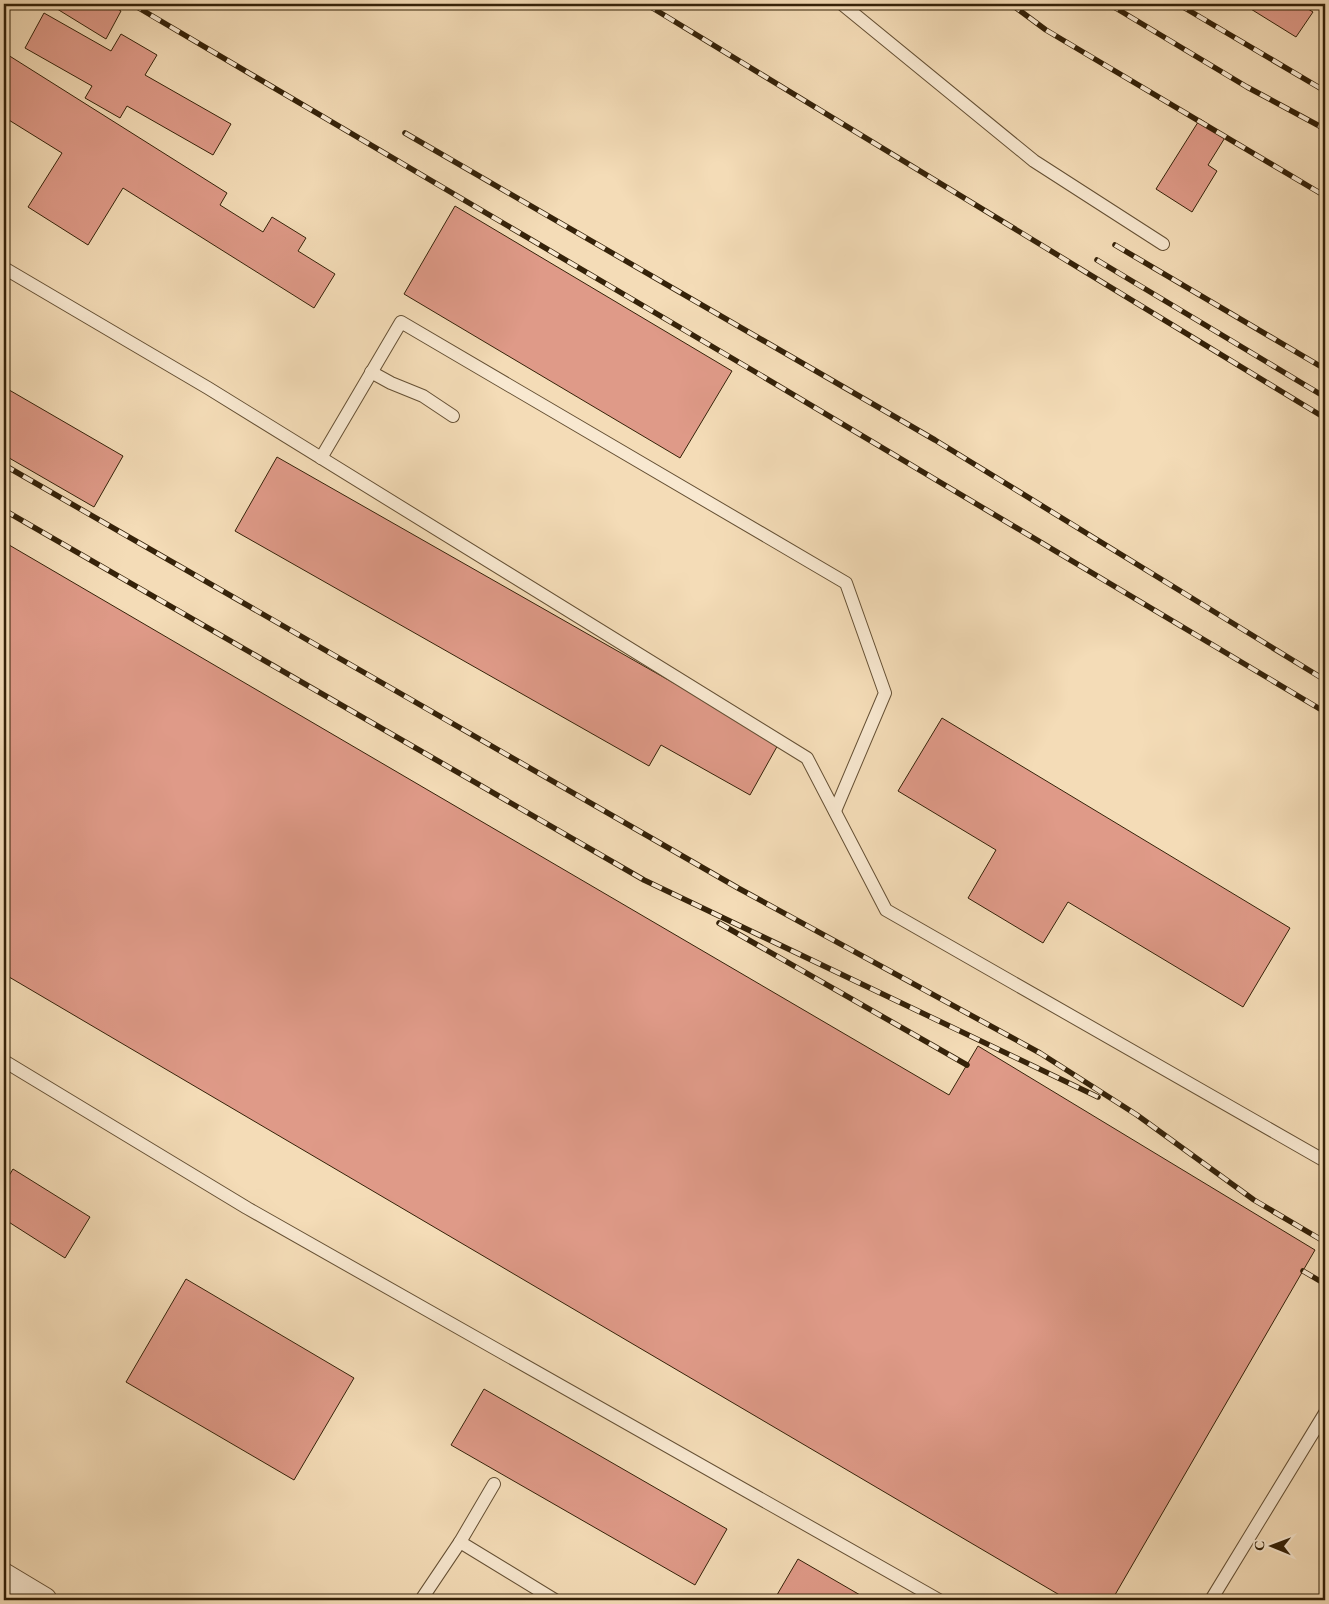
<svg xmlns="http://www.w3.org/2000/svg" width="1329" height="1604" viewBox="0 0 1329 1604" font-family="'EB Garamond',serif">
  <rect width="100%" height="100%" fill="#f4dcb7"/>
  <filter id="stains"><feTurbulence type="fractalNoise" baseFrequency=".004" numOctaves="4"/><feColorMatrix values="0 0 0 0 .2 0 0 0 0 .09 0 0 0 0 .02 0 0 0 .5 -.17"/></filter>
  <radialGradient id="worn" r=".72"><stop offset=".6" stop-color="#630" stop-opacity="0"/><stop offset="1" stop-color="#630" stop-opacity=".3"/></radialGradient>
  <g fill="#df9a88" stroke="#352209">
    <path d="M49 4H109L121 11 106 39Z"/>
    <path d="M1248 4H1300L1313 12 1296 37 1246 6Z"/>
    <path d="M44 13 111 51 121 34 157 55 145 75 231 124 213 155 127 106 120 118 85 98 92 86 25 48Z"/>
    <path d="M8 55 227 193 220 205 263 232 272 217 306 238 298 251 335 274 314 308 123 188 88 245 28 207 62 153 4 117V61Z"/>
    <path d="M1200 119 1226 136 1208 165 1217 171 1192 212 1156 189Z"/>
    <path d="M455 206 732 371 680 458 404 294Z"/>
    <path d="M4 387 123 456 94 507 4 455Z"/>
    <path d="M277 457 779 743 750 795 661 745 649 766 235 531Z"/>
    <path d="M4 542 949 1095 978 1046 1315 1250 1112 1600H1068L4 974Z"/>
    <path d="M942 718 1290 928 1243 1007 1068 902 1043 943 968 898 996 850 898 791Z"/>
    <path d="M13 1169 90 1217 65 1258 4 1219V1184Z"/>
    <path d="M186 1279 354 1378 294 1480 126 1382Z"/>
    <path d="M484 1389 727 1529 695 1585 451 1445Z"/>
    <path d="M798 1559 867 1599 866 1600H774Z"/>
  </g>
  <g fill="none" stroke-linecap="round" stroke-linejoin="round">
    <g stroke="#655034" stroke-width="14">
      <g id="service">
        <path d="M842 4 1034 161 1163 244"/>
        <path d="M4 268 208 388 807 758 886 910 1325 1161"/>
        <path d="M371 372 391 383 423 396 453 416"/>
        <path d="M321 458 401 322 846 583 885 693 835 811"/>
        <path d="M4 1061 247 1208 939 1600"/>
        <path d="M460 1542 555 1600"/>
        <path d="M421 1600 460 1542 494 1484"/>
        <path d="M1211 1600 1325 1413"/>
      </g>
    </g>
    <g stroke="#655034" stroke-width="27">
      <path id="minor" d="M4 1576 44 1600"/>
    </g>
    <use href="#service" stroke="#f8e8d0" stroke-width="12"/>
    <use href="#minor" stroke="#f8e8d0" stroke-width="25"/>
    <g stroke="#352209" stroke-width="5.5">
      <g id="rail">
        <path d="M132 4 752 370 1325 712"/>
        <path d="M646 4 1325 418"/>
        <path d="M1011 4 1046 30 1325 196"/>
        <path d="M1109 4 1247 87 1325 129"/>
        <path d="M1178 4 1325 91"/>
        <path d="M405 133 935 440 1325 680"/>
        <path d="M1115 245 1325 369"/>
        <path d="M1097 260 1325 397"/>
        <path d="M4 465 738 888 1040 1053 1137 1115 1254 1200 1325 1242"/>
        <path d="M4 510 644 880 1098 1097"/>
        <path d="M719 923 967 1065"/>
        <path d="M1303 1271 1325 1284"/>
      </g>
    </g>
    <use href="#rail" stroke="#f8e8d0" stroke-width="4" stroke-dasharray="11" stroke-linecap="butt"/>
  </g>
  <rect width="1329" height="1604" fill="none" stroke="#f4dcb7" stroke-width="20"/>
  <rect x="5" y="5" width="1319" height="1594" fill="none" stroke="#352209" stroke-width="2.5"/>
  <rect x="10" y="10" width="1309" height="1584" fill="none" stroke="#352209"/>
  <g transform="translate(1272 1546) rotate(271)" stroke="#f8e8d0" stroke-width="4" paint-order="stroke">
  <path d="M0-4L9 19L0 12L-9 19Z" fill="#352209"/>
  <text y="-8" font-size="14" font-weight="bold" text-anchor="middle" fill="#352209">С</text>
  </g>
  <rect width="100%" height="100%" filter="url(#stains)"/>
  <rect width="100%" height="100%" fill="url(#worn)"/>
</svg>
